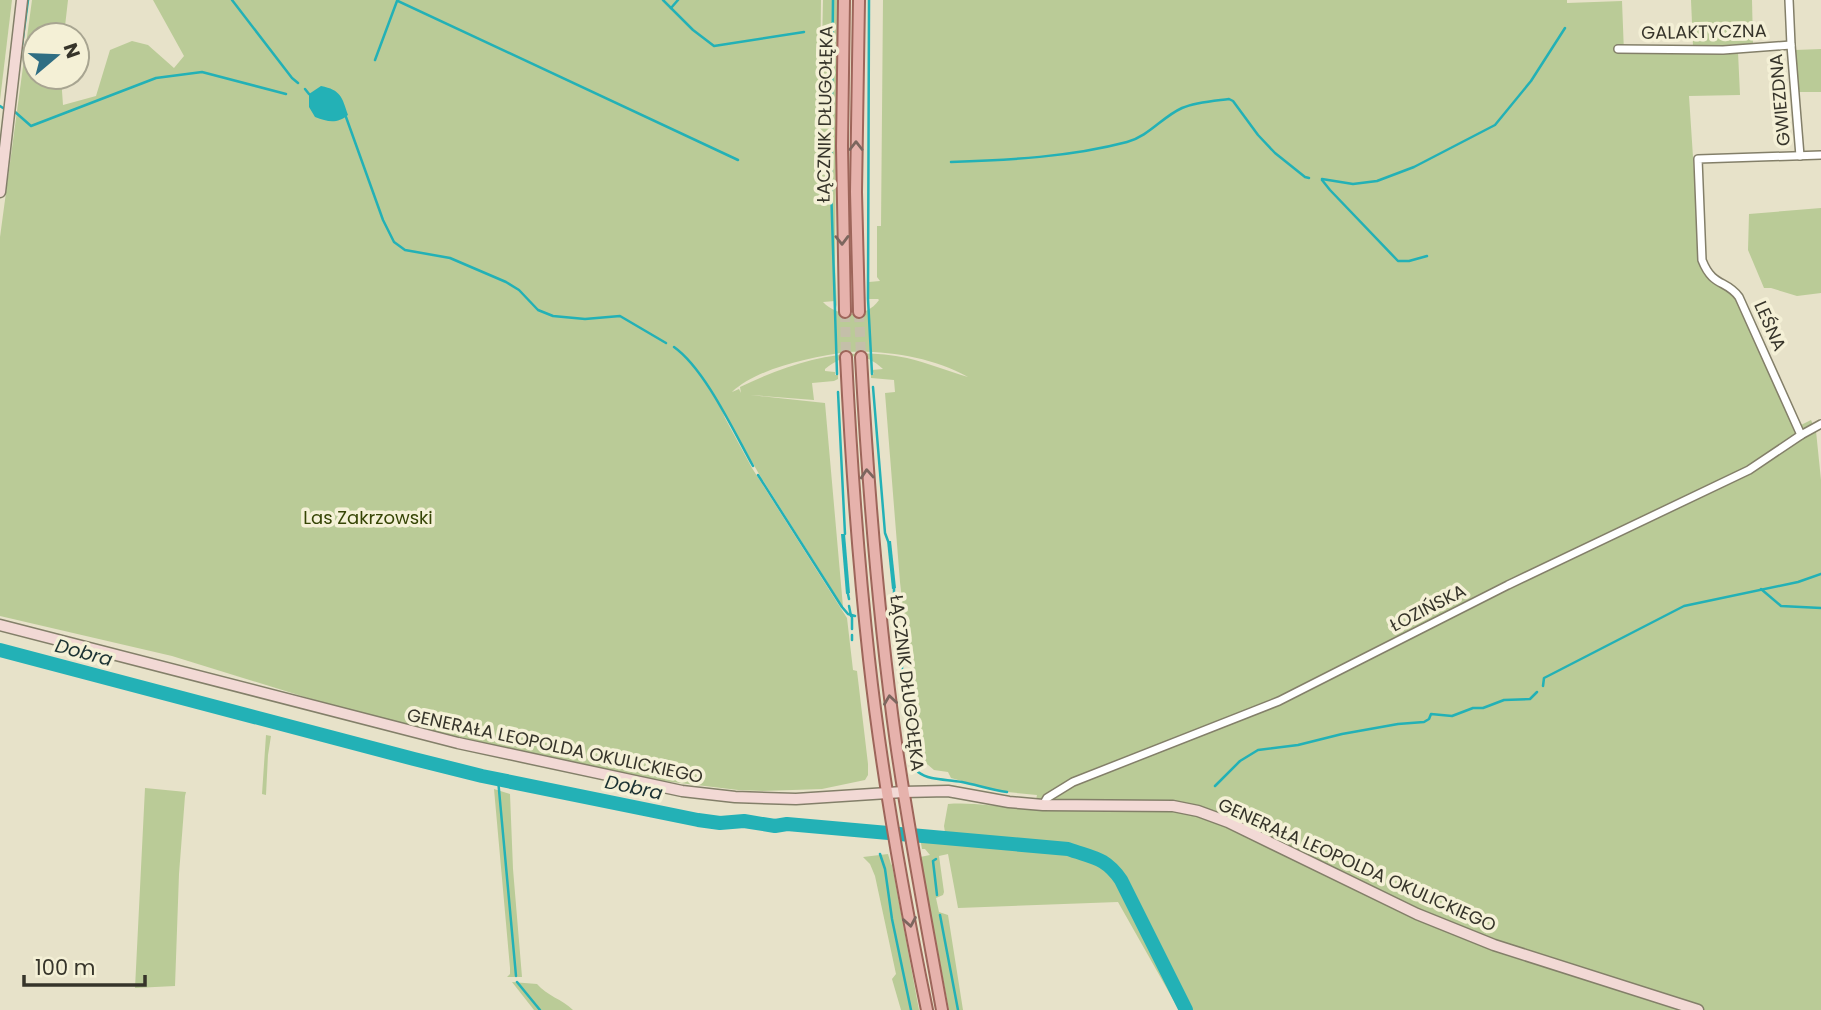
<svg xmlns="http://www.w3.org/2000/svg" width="1821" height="1010" viewBox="0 0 1821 1010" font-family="Poppins,sans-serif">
  <rect width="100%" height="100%" fill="#e7e2c9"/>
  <g fill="#bacb97" fill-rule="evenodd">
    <path d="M0 0H12L0 100Z"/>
    <path d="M32 0H68L64 35H35V77H61L63 105 96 96 110 50 132 41 148 45 174 68 184 56 153 0H821L819 186 823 0H837L835 265 837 308 835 301 823 302C837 317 866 319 879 300L878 299H869V282L880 281 877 277V226H881L883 0H1567V3L1622 1 1624 53 1738 52 1740 95 1689 96 1697 218 1704 271 1711 282 1730 292 1738 299 1795 428 1811 420 1816 431 1821 480V1010H1179L1118 902 958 908 948 854 939 856 944 892 943 895 936 898 939 912 948 915 963 1010H949L920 857 930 855 925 849H922L920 838 946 839 944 826 948 804C977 802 1005 808 1034 810L1037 795 997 791 951 778 948 772 934 770 920 758 900 582 885 393 895 392 894 380 871 378V375L874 374 872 370 883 369C864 351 845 353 825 369V371L835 372V375H838V379L834 381 812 383 814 400 750 395 825 403 843 607 759 474 720 406 725 418 752 468 847 618 853 670 857 671 868 764V775L865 780 822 789 763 791 738 790 655 780 541 756 350 711 172 656 0 616V237ZM846 352C887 350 932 357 968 377 948 371 928 363 907 358 845 345 795 361 740 387L741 393 739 389 732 392C757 368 812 357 846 352Z"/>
    <path d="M1691 0H1752L1753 44 1693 46Z"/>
    <path d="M1821 49V92H1798L1795 50Z"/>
    <path d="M1821 208V293L1797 296 1771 288H1764L1748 250 1749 214Z"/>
    <path d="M266 735 271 736 268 755 266 795 262 794Z"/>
    <path d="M145 788 186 792 185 796 179 874 175 986 135 988Z"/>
    <path d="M494 789 510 794 513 869 522 977H507L510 974V968Z"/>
    <path d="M888 854 891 864 892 865 919 1010H901L892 979 896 974 875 876 870 864 863 857Z"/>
    <path d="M512 982 537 984C547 996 562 999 573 1010H534Z"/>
  </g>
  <g fill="#23b1b6">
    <path d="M321 86C341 90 342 97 348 115 337 124 328 122 315 117L309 107V94Z"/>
    <path d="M841 534H845L850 593 846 594Z"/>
    <path d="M887 541H891L896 588 892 589Z"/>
  </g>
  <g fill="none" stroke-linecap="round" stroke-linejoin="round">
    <g stroke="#23b1b6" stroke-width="2.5">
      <path d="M232 0 292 78 298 83"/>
      <path d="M663 0 693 30 714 46 804 32"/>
      <path d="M833 0 831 186 837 374"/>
      <path d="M869 0 868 299 872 374"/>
      <path d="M398 1 738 160"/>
      <path d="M671 8 678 0"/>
      <path d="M21 52 28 0"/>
      <path d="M375 60 397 1"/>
      <path d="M305 89 309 94"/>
      <path d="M0 106 3 108"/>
      <path d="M14 111 31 126 156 78 202 72 286 94"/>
      <path d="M346 117 383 220 394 242 405 250 450 258 506 282 519 290 538 310 553 316 585 319 620 316 666 343"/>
      <path d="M951 162C1010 160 1070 157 1127 142 1149 136 1162 117 1182 108 1196 102 1213 101 1229 99L1233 101 1258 135 1275 153 1305 177 1309 178"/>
      <path d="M1322 179 1353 184 1377 181 1414 167 1495 125 1531 81 1565 28"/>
      <path d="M1322 180 1330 190 1398 261H1409L1427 256"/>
      <path d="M674 347C705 369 734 432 753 466"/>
      <path d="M873 387 885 533 888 541"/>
      <path d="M838 392 845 534"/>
      <path d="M758 475 842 607 848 614 855 616"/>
      <path d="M894 588V593"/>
      <path d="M1761 589 1781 606 1821 608"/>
      <path d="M848 594 849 599"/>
      <path d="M894 600 897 624"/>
      <path d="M849 606 851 616"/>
      <path d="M852 616V629"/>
      <path d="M899 629 900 634"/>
      <path d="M852 640V635"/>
      <path d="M902 664V679L906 713 918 772C930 781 947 779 962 782 977 785 992 790 1007 792"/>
      <path d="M1543 686 1544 678 1548 676 1684 606 1798 582 1821 574"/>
      <path d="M498 779 516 976"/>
      <path d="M1215 786 1240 761 1258 750 1298 745 1342 734 1398 724 1424 722 1429 719 1431 714 1452 716 1473 708H1483L1504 700 1530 699 1537 692"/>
      <path d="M880 854 885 869 892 919 911 1010"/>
      <path d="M936 859 933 861 937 895"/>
      <path d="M940 915 958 1010"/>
      <path d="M517 982 540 1010"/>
    </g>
    <path stroke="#23b1b6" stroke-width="14" d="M0 650 414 759 482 776 698 820 720 823 744 821 775 826 787 824 1068 849C1093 858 1105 857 1121 880L1186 1010"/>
    <g stroke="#c4bfa9" stroke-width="10" stroke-dasharray="10 5" stroke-linecap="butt">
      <path d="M845 312 846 357"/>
      <path d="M859 312 861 357"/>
    </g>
    <g stroke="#837f69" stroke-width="10">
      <g id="street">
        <path d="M1789 0 1791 45 1800 156"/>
        <path d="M1618 49 1723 50 1791 45"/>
        <path d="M1801 435 1739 297C1726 279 1713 288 1702 260L1698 159 1821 155"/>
        <path d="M1043 805 1047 798 1073 782 1279 701 1508 585 1749 470 1801 435 1821 424"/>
      </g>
    </g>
    <g stroke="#837f69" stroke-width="13">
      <g id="secondary">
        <path d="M0 192 22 0"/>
        <path d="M0 625 458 743 682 791 735 797 796 799 903 792 948 791 1009 802 1043 805 1173 806 1198 811 1228 822 1417 914 1494 945 1698 1010"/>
      </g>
    </g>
    <g stroke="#9d655a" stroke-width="14">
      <g id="primary">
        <path d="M844 0 842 146 845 312"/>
        <path d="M859 312 856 192 859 0"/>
        <path d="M846 357C851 458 858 559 869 659 882 777 903 894 927 1010"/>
        <path d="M861 357C868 486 878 615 896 743 909 833 926 921 942 1010"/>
      </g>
    </g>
    <use href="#street" stroke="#fff" stroke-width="7"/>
    <use href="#secondary" stroke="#f2d9d5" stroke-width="10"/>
    <use href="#primary" stroke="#e6b2ac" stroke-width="10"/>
  </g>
  <defs><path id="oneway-chevron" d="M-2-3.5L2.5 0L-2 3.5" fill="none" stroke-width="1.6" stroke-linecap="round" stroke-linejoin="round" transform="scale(1.75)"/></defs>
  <g stroke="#7c665e">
    <use href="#oneway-chevron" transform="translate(856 146) rotate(-90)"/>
    <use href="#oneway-chevron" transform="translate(842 240) rotate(89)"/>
    <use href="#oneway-chevron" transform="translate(867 474) rotate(-94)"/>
    <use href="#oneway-chevron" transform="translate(890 700) rotate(-98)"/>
    <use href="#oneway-chevron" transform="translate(910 922) rotate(80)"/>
  </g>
  <g text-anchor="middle" stroke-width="7" stroke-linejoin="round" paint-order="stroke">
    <g font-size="18" fill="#36342a" stroke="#f4f0d6">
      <text transform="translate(1704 32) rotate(-1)" y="6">GALAKTYCZNA</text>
      <text transform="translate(1780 100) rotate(-95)" y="6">GWIEZDNA</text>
      <text transform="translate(825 114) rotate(-89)" y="6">ŁĄCZNIK DŁUGOŁĘKA</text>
      <text transform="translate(1770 326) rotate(66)" y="6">LEŚNA</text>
      <text transform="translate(1428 608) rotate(-27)" y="6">ŁOZIŃSKA</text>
      <text transform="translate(907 683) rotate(83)" y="6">ŁĄCZNIK DŁUGOŁĘKA</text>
      <text transform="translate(555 746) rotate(12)" y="6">GENERAŁA LEOPOLDA OKULICKIEGO</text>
      <text transform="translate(1357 865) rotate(24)" y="6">GENERAŁA LEOPOLDA OKULICKIEGO</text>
    </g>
    <g font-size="18" fill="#364505" stroke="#f4f0d6">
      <text x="368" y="524">Las Zakrzowski</text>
    </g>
    <g font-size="19" font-style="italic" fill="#1b3233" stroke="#f4f0d6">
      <text transform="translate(84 652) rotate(15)" y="7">Dobra</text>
      <text transform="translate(634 787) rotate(12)" y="7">Dobra</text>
    </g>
  </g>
  <g transform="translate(56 56) rotate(71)"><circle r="33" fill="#f4f0d6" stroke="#a8a591" stroke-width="2"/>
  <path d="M0-5L12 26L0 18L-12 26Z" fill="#2f6e83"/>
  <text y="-10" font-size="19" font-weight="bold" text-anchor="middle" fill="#36342a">N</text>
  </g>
  <path d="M24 975v10h121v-10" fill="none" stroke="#36342a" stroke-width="3.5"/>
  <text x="35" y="975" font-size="21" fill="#36342a" stroke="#f4f0d6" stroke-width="5" paint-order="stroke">100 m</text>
</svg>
